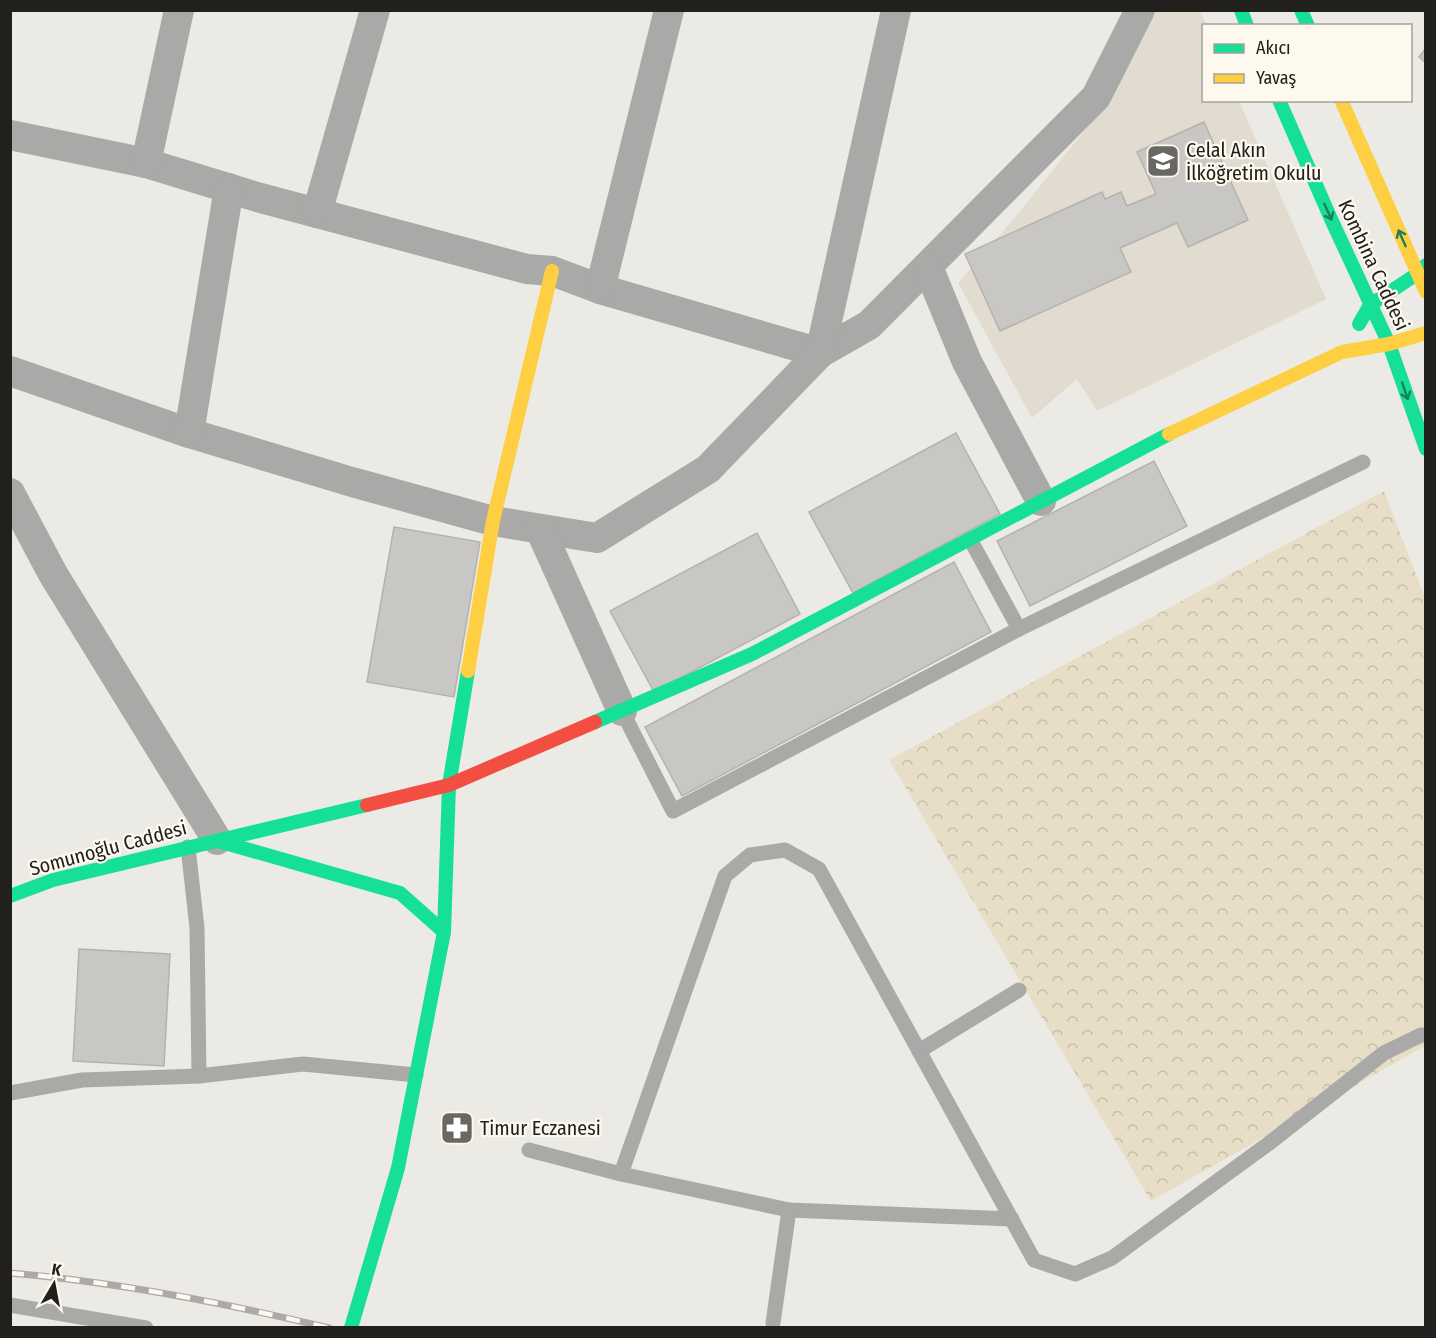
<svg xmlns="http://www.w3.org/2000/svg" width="1436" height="1338" viewBox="0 0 1436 1338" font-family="'Fira Sans Condensed',sans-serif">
  <defs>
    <pattern id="park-crowns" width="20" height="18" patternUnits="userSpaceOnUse" patternTransform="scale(1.5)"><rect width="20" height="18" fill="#e8dec7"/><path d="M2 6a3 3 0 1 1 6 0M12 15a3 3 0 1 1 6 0" fill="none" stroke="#c7beaa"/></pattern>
  </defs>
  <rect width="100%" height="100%" fill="#eceae4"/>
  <path fill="#e2dcd0" d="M1200 10 1206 25 1204 26V100L1239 101 1326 299 1097 411 1077 379 1032 418 958 283 1017 215 1104 106 1154 11Z"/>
  <path fill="url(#park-crowns)" d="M1384 491 1425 598V1046L1151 1201 889 760Z"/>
  <g fill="#c9c7c3" stroke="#b4b2ae" stroke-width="1.5">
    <path d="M1426 48V63L1419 57Z"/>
    <path d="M1204 122 1248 220 1188 247 1177 223 1120 248 1131 272 1000 331 965 254 1102 192 1105 199 1121 192 1127 206 1156 194 1137 152Z"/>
    <path d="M956 433 1000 514 853 593 809 512Z"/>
    <path d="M1154 461 1187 526 1030 606 997 541Z"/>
    <path d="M394 527 480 542 454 697 367 682Z"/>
    <path d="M757 533 800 614 654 692 610 611Z"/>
    <path d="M954 562 991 632 682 796 645 727Z"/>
    <path d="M79 949 170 954 164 1066 73 1061Z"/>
  </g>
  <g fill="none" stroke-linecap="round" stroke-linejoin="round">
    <g stroke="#a9a9a8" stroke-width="15">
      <path d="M970 539 1019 629"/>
      <path d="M622 711 673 811 1019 629 1363 462"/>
      <path d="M188 847 197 928 199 1076"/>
      <path d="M919 1051 1019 990"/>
      <path d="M10 1093 82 1080 199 1076 303 1064 416 1075"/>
      <path d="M529 1150 621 1174 789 1210 1012 1219"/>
      <path d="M621 1174 725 876 750 855 785 850 819 869 1034 1260 1075 1274 1112 1258 1268 1144 1384 1053 1421 1035H1426"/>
      <path d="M10 1305 146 1328"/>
      <path d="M773 1323 789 1210"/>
    </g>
    <g stroke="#a9a9a8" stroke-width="30">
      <path d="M10 135 146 163 257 197 527 269 552 271 600 289 820 353 869 325 1096 97 1140 10"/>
      <path d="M146 163 179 10"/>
      <path d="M317 213 375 10"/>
      <path d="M928 267 967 362 1041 501"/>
      <path d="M600 289 669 10"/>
      <path d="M10 371 189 433 352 482 493 521 597 538 708 469 820 353 896 10"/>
      <path d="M189 433 229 188"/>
      <path d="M10 493 53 574 217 840"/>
      <path d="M540 529 622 711"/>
    </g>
    <g stroke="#16e098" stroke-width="14">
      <path d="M1241 10 1247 26"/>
      <path d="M1301 10 1308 26"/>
      <path d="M1279 100 1331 219 1389 344 1426 449"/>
      <path d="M1359 324 1370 305 1417 274 1426 265"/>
      <path d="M595 722 752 654 1169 434"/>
      <path d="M218 841 400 893 444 932"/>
      <path d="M10 896 53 880 367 805"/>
      <path d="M351 1328 398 1168 444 932 449 785 468 671"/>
    </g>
    <g stroke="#ffcf43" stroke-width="14">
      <path d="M1341 100 1426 292"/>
      <path d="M1169 434 1342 352 1389 344 1426 333"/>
      <path d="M468 671 493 521 552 271"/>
    </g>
    <path stroke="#f24e42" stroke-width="14" d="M367 805 449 785 595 722"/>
    <g stroke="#abaaa8" stroke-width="7">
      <path id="rail" d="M10 1273C117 1282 225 1303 329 1328"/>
    </g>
    <use href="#rail" stroke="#fef9ee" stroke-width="4.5" stroke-dasharray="14" stroke-linecap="butt"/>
  </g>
  <defs><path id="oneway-shaft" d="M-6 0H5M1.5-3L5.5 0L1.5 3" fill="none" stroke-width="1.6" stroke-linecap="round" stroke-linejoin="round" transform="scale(1.5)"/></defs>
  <g stroke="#1c805a">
    <use href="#oneway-shaft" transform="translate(1328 212) rotate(66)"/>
    <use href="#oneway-shaft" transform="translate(1402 238) rotate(-114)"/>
    <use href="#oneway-shaft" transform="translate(1405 391) rotate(71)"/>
  </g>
  <defs>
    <g id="school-square" transform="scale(1.725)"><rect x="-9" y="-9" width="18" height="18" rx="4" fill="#696762" stroke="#fef9ee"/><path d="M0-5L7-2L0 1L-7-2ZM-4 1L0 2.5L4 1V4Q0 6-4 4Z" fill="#fff"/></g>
    <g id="pharmacy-square" transform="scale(1.725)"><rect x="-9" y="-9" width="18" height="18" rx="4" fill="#696762" stroke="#fef9ee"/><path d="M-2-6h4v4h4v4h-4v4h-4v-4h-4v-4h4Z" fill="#fff"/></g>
  </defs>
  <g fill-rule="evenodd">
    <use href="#school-square" x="1163" y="161"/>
    <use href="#pharmacy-square" x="457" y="1128"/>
  </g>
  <g text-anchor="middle" stroke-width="4.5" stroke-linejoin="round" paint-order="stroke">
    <g font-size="20" fill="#22201c" stroke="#fef9ee" text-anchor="start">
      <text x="1186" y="157">Celal Akın<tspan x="1186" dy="23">İlköğretim Okulu</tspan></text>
      <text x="480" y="1135">Timur Eczanesi</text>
    </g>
    <g font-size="20" fill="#22201c" stroke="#fef9ee">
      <text transform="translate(1374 265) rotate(65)" y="7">Kombina Caddesi</text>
      <text transform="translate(108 848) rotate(-15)" y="7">Somunoğlu Caddesi</text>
    </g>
  </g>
  <rect width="1436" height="1338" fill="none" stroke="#22201c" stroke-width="24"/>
  <rect x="1202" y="24" width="210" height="78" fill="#fef9ee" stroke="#a6a29a" stroke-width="1.5"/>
  <rect x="1214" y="44" width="30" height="9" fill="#16e098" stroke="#a6a29a" stroke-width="1.5"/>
  <text x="1256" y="54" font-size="18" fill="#22201c">Akıcı</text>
  <rect x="1214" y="74" width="30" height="9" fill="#ffcf43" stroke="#a6a29a" stroke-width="1.5"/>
  <text x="1256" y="84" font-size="18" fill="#22201c">Yavaş</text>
  <g transform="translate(54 1284) rotate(10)" stroke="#fef9ee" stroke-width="4.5" paint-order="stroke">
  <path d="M0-4.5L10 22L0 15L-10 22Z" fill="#22201c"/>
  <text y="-9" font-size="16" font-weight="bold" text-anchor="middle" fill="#22201c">K</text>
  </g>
</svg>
